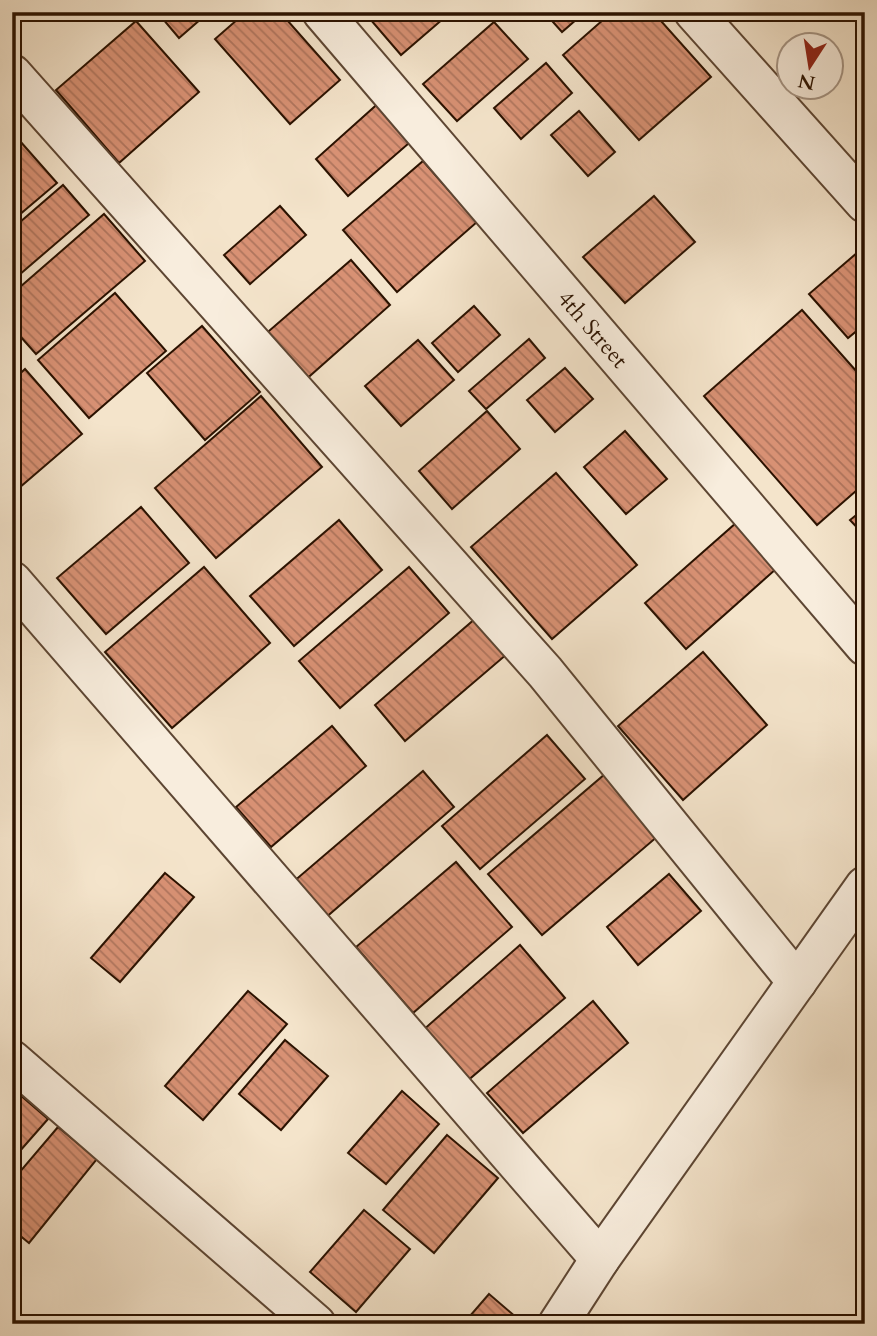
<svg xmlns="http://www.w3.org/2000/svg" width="877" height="1336" viewBox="0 0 877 1336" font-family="Cardo,serif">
  <defs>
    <pattern id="building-back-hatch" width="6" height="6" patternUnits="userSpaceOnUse" patternTransform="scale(1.75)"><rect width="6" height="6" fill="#d89174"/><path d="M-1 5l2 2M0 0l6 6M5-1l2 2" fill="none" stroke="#af755d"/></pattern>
  </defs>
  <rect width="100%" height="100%" fill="#f4e4cb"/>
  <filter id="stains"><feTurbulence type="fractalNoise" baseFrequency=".00286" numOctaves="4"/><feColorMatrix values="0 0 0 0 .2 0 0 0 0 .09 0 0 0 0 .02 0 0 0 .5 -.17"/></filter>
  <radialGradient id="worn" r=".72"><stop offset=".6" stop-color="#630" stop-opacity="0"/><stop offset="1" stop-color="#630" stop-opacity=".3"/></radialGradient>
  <g fill="url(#building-back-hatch)" stroke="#2b1200" stroke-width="2">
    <path d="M157 12H209L179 38Z"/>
    <path d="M246 12H280L340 80 290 124 215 39Z"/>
    <path d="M364 12H451L401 55Z"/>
    <path d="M544 12H585L562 32Z"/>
    <path d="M612 12H653L711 77 639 140 563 55Z"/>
    <path d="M136 21 199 92 119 163 56 90Z"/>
    <path d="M494 22 528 59 457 121 423 84Z"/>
    <path d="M546 63 572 93 521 139 494 108Z"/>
    <path d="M382 100 416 137 348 196 316 159Z"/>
    <path d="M579 111 615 152 588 176 551 135Z"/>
    <path d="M12 132 57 183 12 221Z"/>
    <path d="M423 161 477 222 397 292 343 230Z"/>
    <path d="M63 185 89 215 12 281V229Z"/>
    <path d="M654 196 695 242 625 303 583 257Z"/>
    <path d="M280 206 306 235 250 284 224 255Z"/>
    <path d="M104 214 145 261 36 354 12 327V294Z"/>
    <path d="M865 246V324L848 338 809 294Z"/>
    <path d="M351 260 390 305 303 382 262 337Z"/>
    <path d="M115 293 166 351 89 418 38 360Z"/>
    <path d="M474 306 500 335 458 372 432 343Z"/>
    <path d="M802 310 865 381V483L817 525 704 396Z"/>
    <path d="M202 326 260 392 205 440 147 373Z"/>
    <path d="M529 339 545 358 486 409 469 391Z"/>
    <path d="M418 340 454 380 401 426 365 386Z"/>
    <path d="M565 368 593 399 555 432 527 400Z"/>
    <path d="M25 369 82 434 12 494V381Z"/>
    <path d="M261 396 322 467 216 558 155 488Z"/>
    <path d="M487 411 520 449 452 509 419 471Z"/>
    <path d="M625 431 667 479 626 514 584 467Z"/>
    <path d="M556 473 637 565 552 639 471 547Z"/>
    <path d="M141 507 189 563 106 634 57 578Z"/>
    <path d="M865 508V536L850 520Z"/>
    <path d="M339 520 382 570 294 646 250 596Z"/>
    <path d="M736 523 776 569 686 649 645 603Z"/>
    <path d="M204 567 270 643 172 728 105 652Z"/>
    <path d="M409 567 449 613 340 708 299 661Z"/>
    <path d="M476 618 507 654 405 741 375 705Z"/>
    <path d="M703 652 767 725 683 800 618 726Z"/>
    <path d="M332 726 366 766 271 847 236 807Z"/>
    <path d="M547 735 585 779 480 869 442 826Z"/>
    <path d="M423 771 454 807 324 919 293 882Z"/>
    <path d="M605 774 658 836 542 935 488 874Z"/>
    <path d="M456 862 512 927 413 1013 356 947Z"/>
    <path d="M165 873 194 897 120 982 91 958Z"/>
    <path d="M669 874 701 911 638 965 607 927Z"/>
    <path d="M520 945 565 998 466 1082 422 1031Z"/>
    <path d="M248 991 287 1024 203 1120 165 1086Z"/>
    <path d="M593 1001 628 1043 523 1133 487 1093Z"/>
    <path d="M285 1040 328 1076 281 1130 239 1094Z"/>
    <path d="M12 1088 48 1119 12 1160Z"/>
    <path d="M402 1091 439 1124 386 1184 348 1153Z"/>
    <path d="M58 1127 97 1159 29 1243 12 1229V1181Z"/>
    <path d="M447 1135 498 1178 434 1253 383 1210Z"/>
    <path d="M364 1210 410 1249 356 1312 310 1272Z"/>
    <path d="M489 1294 524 1324H463Z"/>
  </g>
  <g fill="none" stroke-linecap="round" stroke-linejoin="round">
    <g stroke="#5d4633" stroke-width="42">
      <g id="street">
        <path d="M322 12 865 646"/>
        <path d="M694 12 865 203"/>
        <path d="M12 74 545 672 797 982"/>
        <path d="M12 581 600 1259"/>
        <path d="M12 1060 316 1324"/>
        <path d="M558 1324 600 1259 865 886"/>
      </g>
    </g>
    <use href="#street" stroke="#f8eddd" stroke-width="38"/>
  </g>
  <g text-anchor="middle" stroke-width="5" stroke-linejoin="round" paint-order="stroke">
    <g font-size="23" fill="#2b1200" stroke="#f8eddd">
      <text transform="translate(593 329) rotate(49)" y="8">4th Street</text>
    </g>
  </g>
  <rect width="877" height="1336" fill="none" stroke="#f4e4cb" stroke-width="42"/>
  <rect x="14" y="14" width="849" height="1308" fill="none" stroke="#2b1200" stroke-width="3.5"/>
  <rect x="21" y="21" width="835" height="1294" fill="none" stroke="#2b1200" stroke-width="2"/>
  <g transform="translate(810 66) rotate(192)"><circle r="33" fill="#f8eddd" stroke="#a69585" stroke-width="2"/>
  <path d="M0-5L12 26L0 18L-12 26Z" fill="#8f2418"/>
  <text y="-10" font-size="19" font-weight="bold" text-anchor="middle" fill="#2b1200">N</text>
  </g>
  <rect width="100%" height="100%" filter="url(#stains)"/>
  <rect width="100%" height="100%" fill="url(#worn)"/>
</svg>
